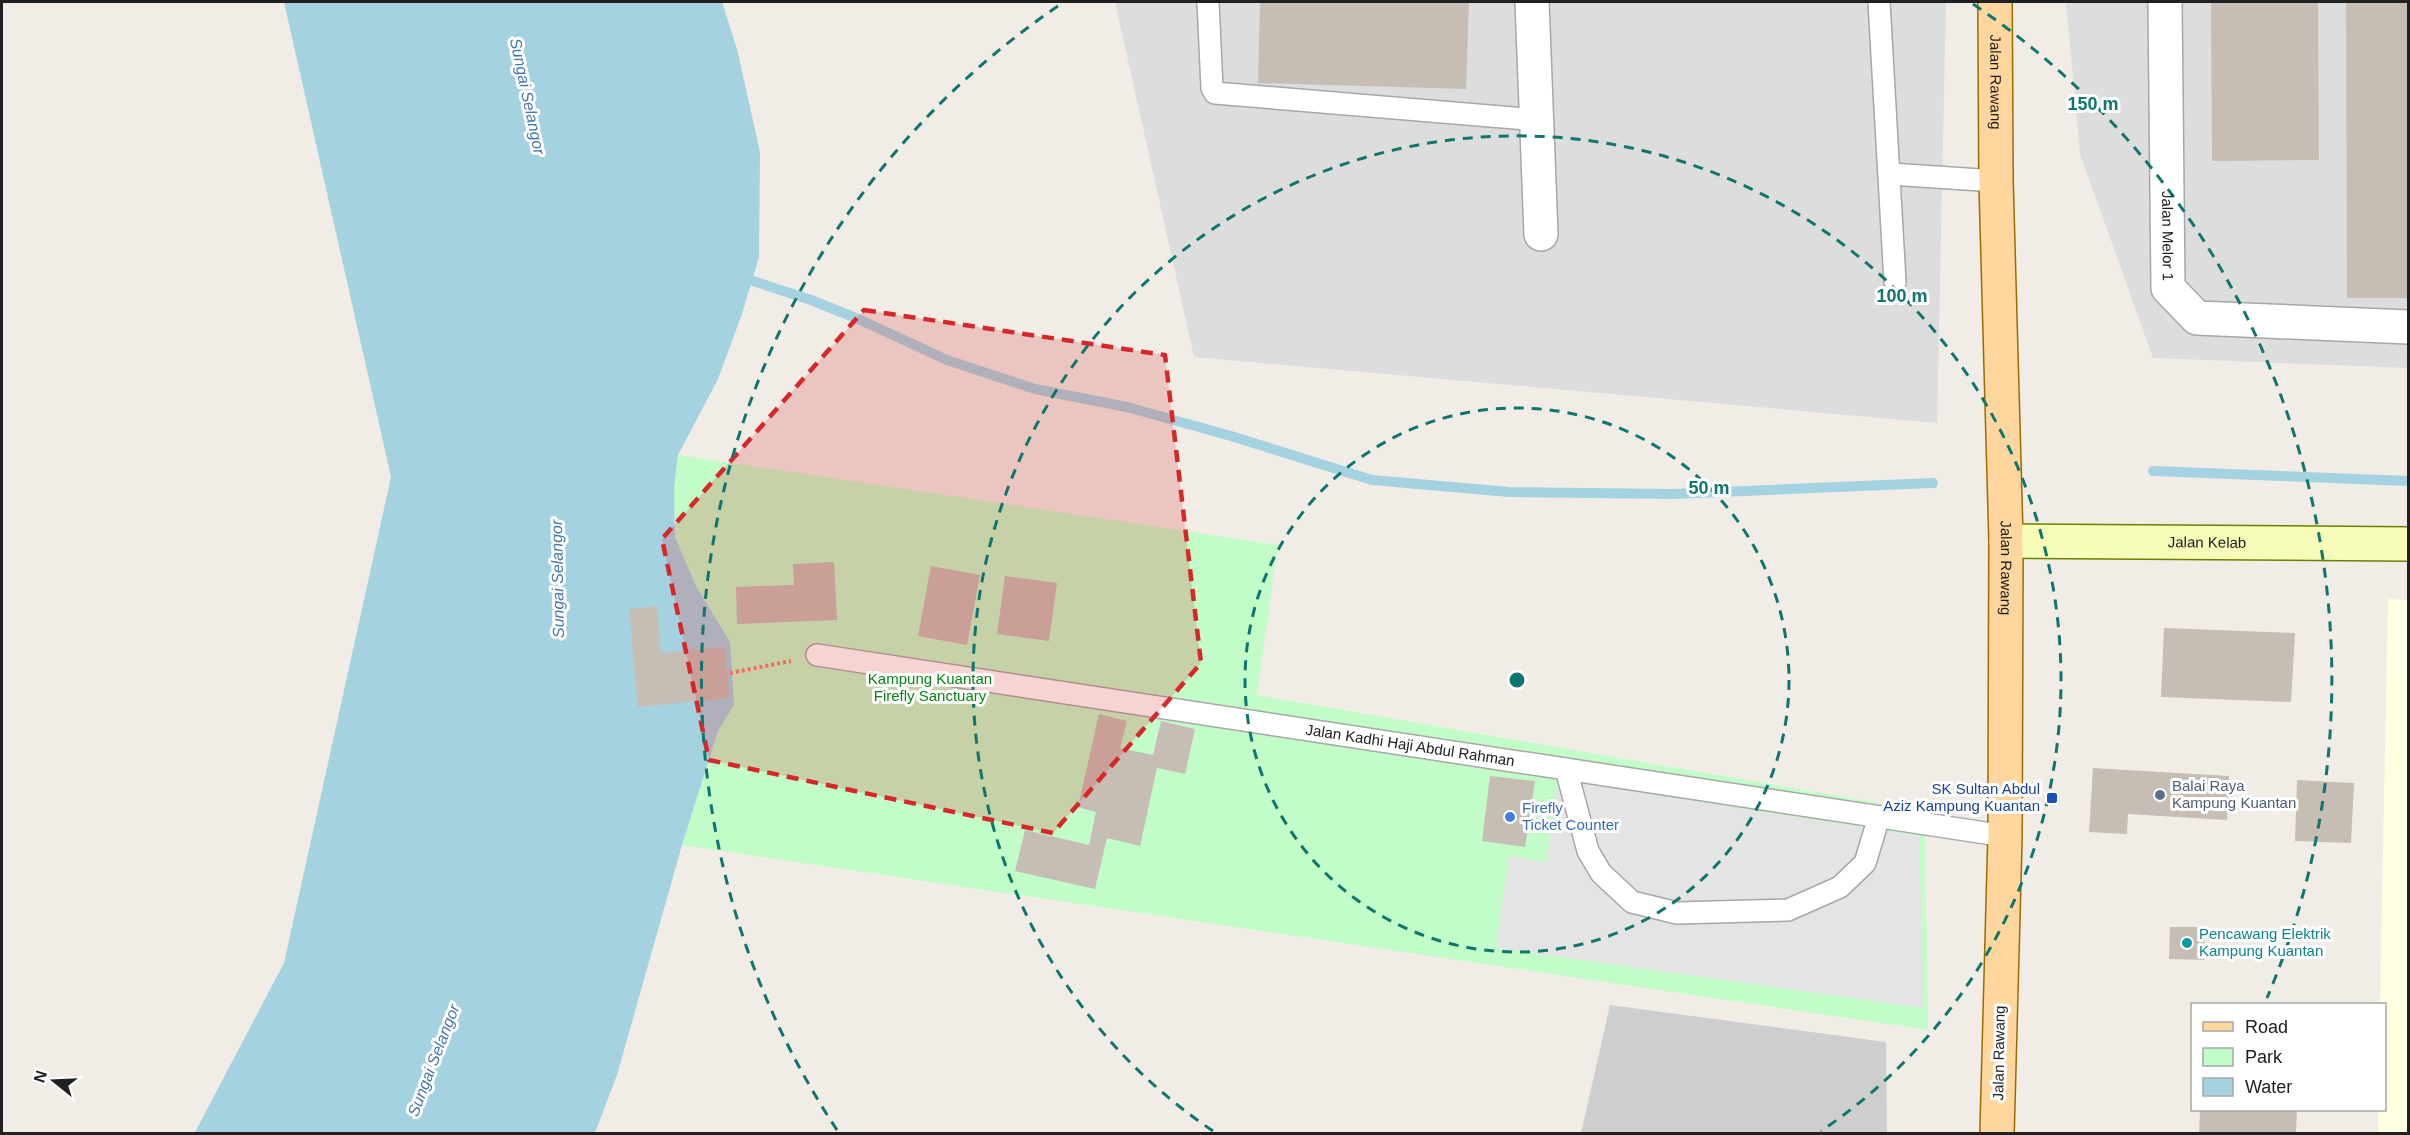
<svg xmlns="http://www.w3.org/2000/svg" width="2410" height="1135" viewBox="0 0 2410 1135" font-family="Helvetica,sans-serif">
  <rect width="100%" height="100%" fill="#f1ede6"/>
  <g fill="#dedddd">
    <path d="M1115 2H1946L1937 423 1194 357Z"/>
    <path d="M2066 2H2408V368L2153 358 2080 154Z"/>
  </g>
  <path fill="#feffe1" d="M2388 599 2408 600V1134L2378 1133V1110H2384V1004H2380Z"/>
  <path fill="#cecece" d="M1610 1005 1886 1042 1887 1133H1581Z"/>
  <path fill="#c2fcc8" d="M678 455 1278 545 1257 695 1925 811 1928 1030 682 845 718 731 734 705 696 586 675 537 674 488Z"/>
  <path fill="#e4e4e4" d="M1558 780 1919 836 1924 1008 1496 948 1509 855 1546 863Z"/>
  <path fill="#a5d2e0" d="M284 2H722L737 49 760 152 759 257 742 314 718 379 678 455 674 488 675 537 696 586 730 642 734 705 718 731 682 845 617 1075 595 1133 194 1134 284 963 391 477Z"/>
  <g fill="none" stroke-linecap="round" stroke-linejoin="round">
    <g stroke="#a5d2e0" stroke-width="10">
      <path d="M741 277 811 300 856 318 947 360 1035 389 1127 407 1231 436 1372 480 1509 492 1674 494 1933 483"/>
      <path d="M2153 471 2408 481"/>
    </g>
  </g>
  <g fill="#c6bdb5">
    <path d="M1260 2H1469L1466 89 1258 83Z"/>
    <path d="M2211 2H2318L2319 160 2212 161Z"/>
    <path d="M2346 2H2408V298H2347Z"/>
    <path d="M834 562 837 620 737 624 736 587 794 585 793 564Z"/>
    <path d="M931 566 980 575 967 645 918 636Z"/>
    <path d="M1005 576 1057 583 1049 641 997 634Z"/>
    <path d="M657 606 661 653 725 647 729 698 638 707 629 609Z"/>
    <path d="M2164 628 2295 633 2291 702 2161 697Z"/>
    <path d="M1099 714 1127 721 1120 748 1153 755 1161 721 1195 729 1185 774 1157 768 1140 846 1107 838 1095 889 1015 871 1025 830 1089 845 1096 812 1078 807Z"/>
    <path d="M2093 768 2229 776 2227 820 2128 814 2127 834 2089 832Z"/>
    <path d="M1490 776 1535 781 1525 847 1482 841Z"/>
    <path d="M2297 780 2354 783 2351 843 2295 841Z"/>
    <path d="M2170 927H2205L2204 960 2169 959Z"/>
    <path d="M2200 1110H2297L2296 1134H2199Z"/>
  </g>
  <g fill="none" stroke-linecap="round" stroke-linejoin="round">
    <g stroke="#a7a7a7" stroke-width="24">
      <g id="lane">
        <path d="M1208 2 1212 88 1215 93 1537 120"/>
        <path d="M1879 2 1895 282"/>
        <path d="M1890 174 1996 181"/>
        <path id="s1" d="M817 655 2005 836"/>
        <path d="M1566 769 1588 851 1601 873 1632 902 1677 913 1788 910 1840 887 1865 863 1879 817"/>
      </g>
    </g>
    <g stroke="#a7a7a7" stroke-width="36">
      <g id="street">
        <path d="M1532 2 1541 234"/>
        <path id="s2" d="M2165 2 2168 288 2197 318 2408 327"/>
      </g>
    </g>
    <g stroke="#6e7e00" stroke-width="36">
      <g id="secondary">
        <path id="s3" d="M2006 541 2408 544"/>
      </g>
    </g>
    <g stroke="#9c6b00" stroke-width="36">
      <g id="primary">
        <path id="s4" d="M1995 2 1996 181 2006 541 2005 836 1997 1134"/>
      </g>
    </g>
    <path stroke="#ff7b69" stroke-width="4" stroke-dasharray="3 3" stroke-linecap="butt" d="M730 673 791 661"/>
    <use href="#lane" stroke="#fff" stroke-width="21"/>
    <use href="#street" stroke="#fff" stroke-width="33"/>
    <use href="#secondary" stroke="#f8fcb9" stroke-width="33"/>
    <use href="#primary" stroke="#ffd69d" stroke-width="33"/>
  </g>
  <path fill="#d62828" fill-opacity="0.2" stroke="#d62828" stroke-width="4.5" stroke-dasharray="12 8" stroke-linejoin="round" d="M864 310 1165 355 1201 663 1053 833 709 760 662 539Z"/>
  <g fill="none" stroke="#0f766e" stroke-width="3" stroke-dasharray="10 8">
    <circle cx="1517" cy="680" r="272"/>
    <path d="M1213 1131A544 544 0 1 1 1821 1131"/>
    <path d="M837 1130A815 815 0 0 1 1061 4M1973 4A815 815 0 0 1 2267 998"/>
  </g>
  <circle fill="#5c6f8a" stroke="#fff" stroke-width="2" cx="2160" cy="795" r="6"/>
  <rect fill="#1a4fb4" stroke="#fff" stroke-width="2" x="2046" y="792" width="12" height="12" rx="3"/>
  <circle fill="#3f7fe0" stroke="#fff" stroke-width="2" cx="1510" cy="817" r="6"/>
  <circle fill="#0f9aa8" stroke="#fff" stroke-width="2" cx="2187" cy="943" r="6"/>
  <g text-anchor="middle" stroke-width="6" stroke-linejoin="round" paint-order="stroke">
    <g font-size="15" fill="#202020" stroke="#fff">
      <text dy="5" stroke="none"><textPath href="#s4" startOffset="80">Jalan Rawang</textPath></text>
      <text dy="5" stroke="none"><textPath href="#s2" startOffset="234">Jalan Melor 1</textPath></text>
      <text dy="5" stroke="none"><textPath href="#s3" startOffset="201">Jalan Kelab</textPath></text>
      <text dy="5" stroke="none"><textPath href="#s4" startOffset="566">Jalan Rawang</textPath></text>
      <text dy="5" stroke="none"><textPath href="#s1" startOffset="600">Jalan Kadhi Haji Abdul Rahman</textPath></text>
      <text transform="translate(1999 1053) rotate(-89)" y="5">Jalan Rawang</text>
    </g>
    <g font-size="15" fill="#078514" stroke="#fff">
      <text x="930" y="684">Kampung Kuantan<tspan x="930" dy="17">Firefly Sanctuary</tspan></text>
    </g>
    <g font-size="15" fill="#4e5e75" stroke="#fff" text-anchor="start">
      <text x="2172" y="791">Balai Raya<tspan x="2172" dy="17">Kampung Kuantan</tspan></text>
    </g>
    <g font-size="15" fill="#164399" stroke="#fff" text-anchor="end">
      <text x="2040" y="794">SK Sultan Abdul<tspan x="2040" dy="17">Aziz Kampung Kuantan</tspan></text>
    </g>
    <g font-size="15" fill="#366cbe" stroke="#fff" text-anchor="start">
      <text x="1522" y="813">Firefly<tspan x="1522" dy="17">Ticket Counter</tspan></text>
    </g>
    <g font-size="15" fill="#0d838f" stroke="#fff" text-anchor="start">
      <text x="2199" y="939">Pencawang Elektrik<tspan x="2199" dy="17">Kampung Kuantan</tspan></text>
    </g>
    <g font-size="16" font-style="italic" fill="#4477ad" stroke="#fff">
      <text transform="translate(528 96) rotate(78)" y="6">Sungai Selangor</text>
      <text transform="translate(557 579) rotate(-91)" y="6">Sungai Selangor</text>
      <text transform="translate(433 1060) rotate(-69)" y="6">Sungai Selangor</text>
    </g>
  </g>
  <circle cx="1517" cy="680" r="9" fill="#0f766e" stroke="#fff" stroke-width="3"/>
  <g font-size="18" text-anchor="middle" font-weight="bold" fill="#0f766e" stroke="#fff" stroke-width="6" stroke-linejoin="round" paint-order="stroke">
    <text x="2093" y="110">150 m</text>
    <text x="1902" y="302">100 m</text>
    <text x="1709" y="494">50 m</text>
  </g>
  <rect width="2410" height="1135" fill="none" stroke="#202020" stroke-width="6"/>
  <rect x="2191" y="1003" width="195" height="108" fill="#ffffff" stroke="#a6a6a6" stroke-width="1.5"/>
  <rect x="2203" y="1022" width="30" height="9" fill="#ffd69d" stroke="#a6a6a6" stroke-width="1.5"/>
  <text x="2245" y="1033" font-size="18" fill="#202020">Road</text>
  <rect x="2203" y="1048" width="30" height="18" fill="#c2fcc8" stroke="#a6a6a6" stroke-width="1.5"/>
  <text x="2245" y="1063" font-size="18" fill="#202020">Park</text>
  <rect x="2203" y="1078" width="30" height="18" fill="#a5d2e0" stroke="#a6a6a6" stroke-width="1.5"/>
  <text x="2245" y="1093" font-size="18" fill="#202020">Water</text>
  <g transform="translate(54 1081) rotate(288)" stroke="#ffffff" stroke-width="4.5" paint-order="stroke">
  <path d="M0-4.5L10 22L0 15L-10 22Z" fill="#202020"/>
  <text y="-9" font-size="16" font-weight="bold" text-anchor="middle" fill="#202020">N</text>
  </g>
</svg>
